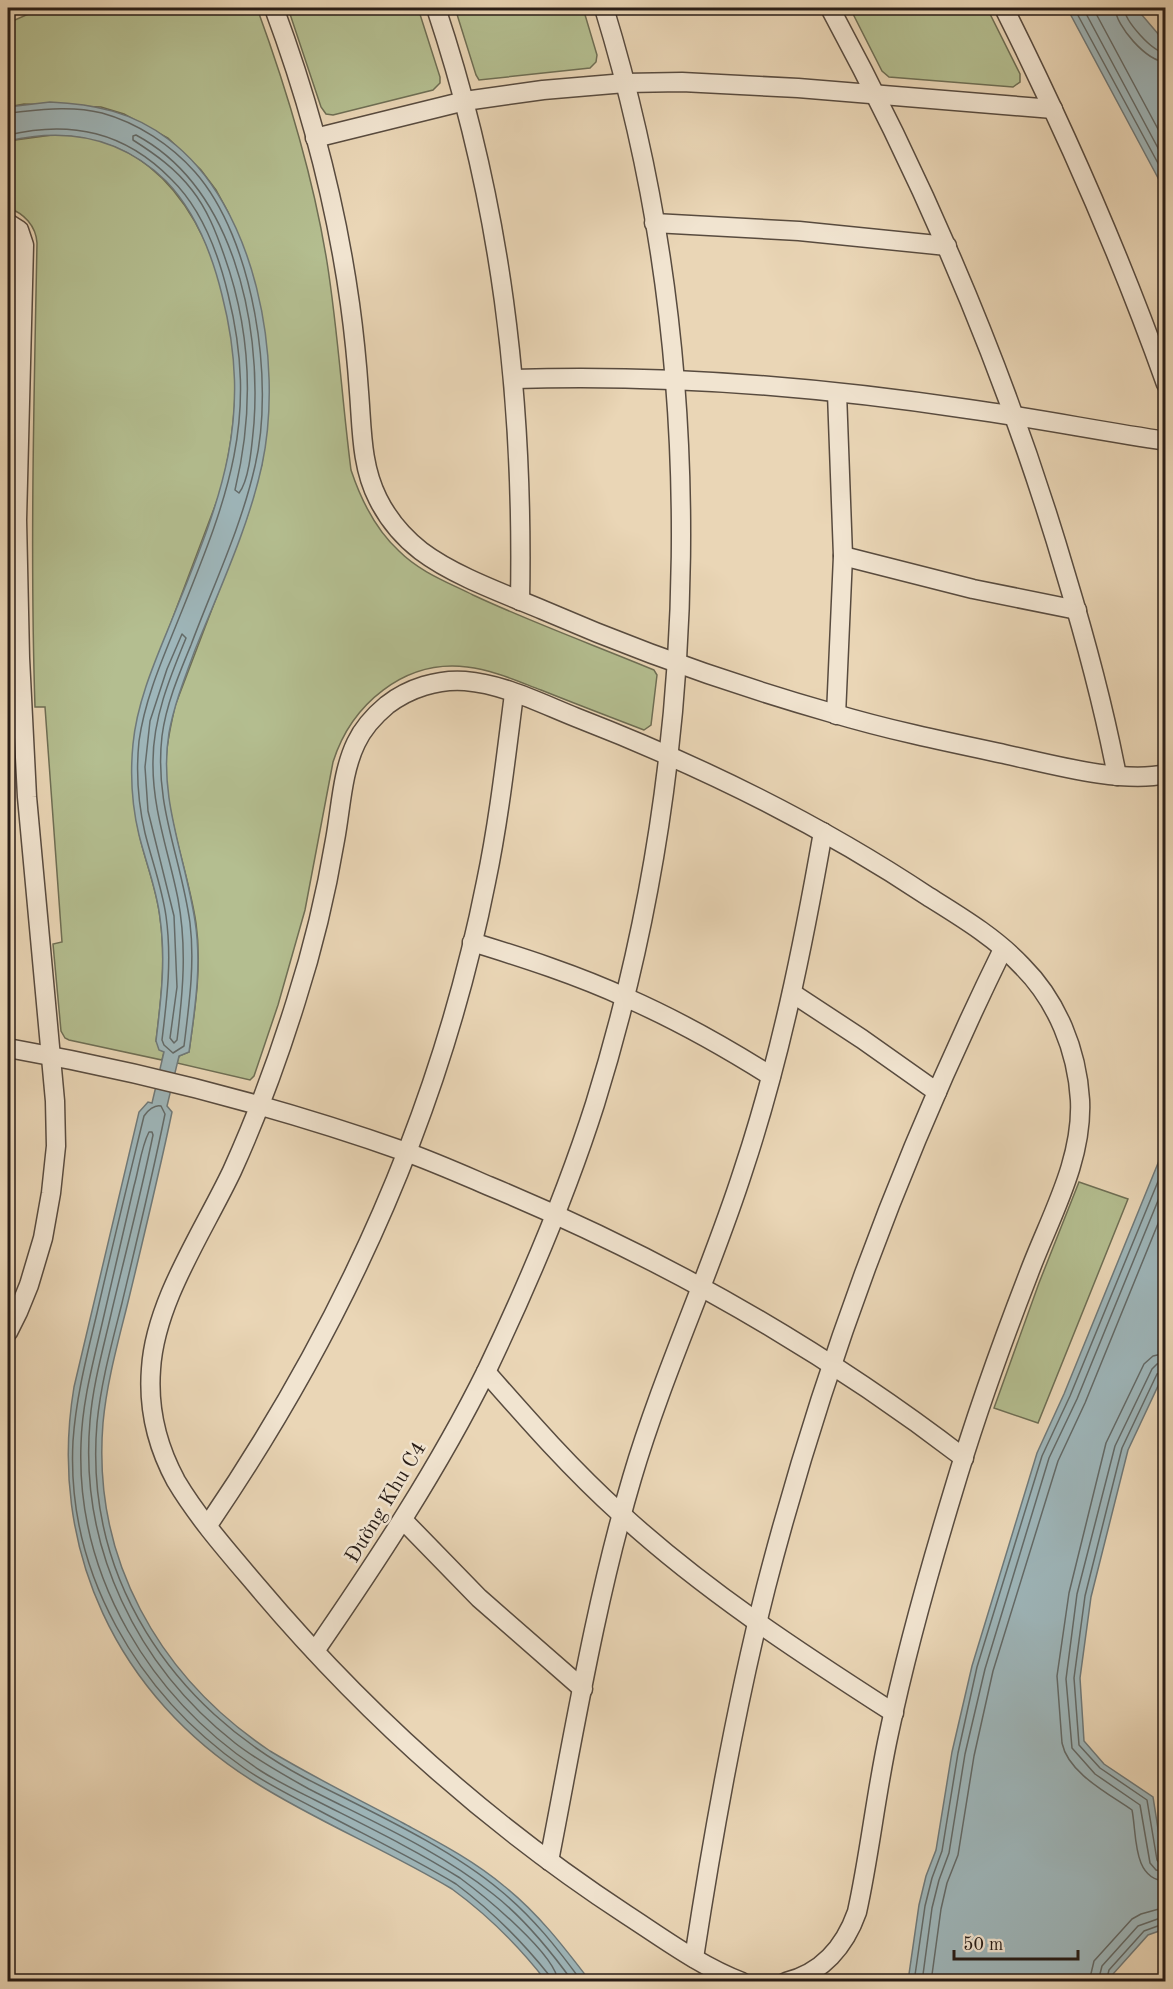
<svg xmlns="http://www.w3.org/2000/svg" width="1173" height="1989" viewBox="0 0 1173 1989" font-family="'Old Standard TT',serif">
  <rect width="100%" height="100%" fill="#ead6b6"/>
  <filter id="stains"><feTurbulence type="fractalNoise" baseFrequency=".00333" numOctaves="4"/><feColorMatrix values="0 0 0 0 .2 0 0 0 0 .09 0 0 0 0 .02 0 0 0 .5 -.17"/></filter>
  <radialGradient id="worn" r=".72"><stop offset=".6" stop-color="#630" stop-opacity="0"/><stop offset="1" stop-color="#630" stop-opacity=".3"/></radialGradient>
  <g fill="#b4be90" stroke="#6e6e54" stroke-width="1.5">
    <path d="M42 8H257C287 90 313 175 327 262 338 331 342 400 351 470 361 500 375 529 399 551 420 572 447 582 473 595 533 623 594 645 654 670L657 675 651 725 644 730C610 717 576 704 541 690 517 681 493 670 467 667 404 659 351 705 333 762L305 910 278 1005 254 1076 250 1080 177 1063 179 1056 189 1052C195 1009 202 966 196 923 189 877 172 834 167 788 163 760 169 733 175 706L247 517 262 464 268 405V369L265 336 251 272 228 212 216 190 201 170 168 138 124 114 101 107 24 104 8 107V23Z"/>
    <path d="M288 8H418L440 77V83L433 90 333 115 326 114 321 107Z"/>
    <path d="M455 8H583L597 55 596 62 590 68 479 80 476 75Z"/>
    <path d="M850 8H987L1020 74V82L1013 87 889 77 882 71Z"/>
    <path d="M52 135C69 135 89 135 106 142 197 176 233 288 235 377 236 416 230 453 221 490L146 689C132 737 128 784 139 833 145 862 157 889 160 918 166 960 161 1000 156 1041L164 1052 162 1060 69 1040 65 1038 61 1031 53 944 62 942 45 707H35C30 553 34 398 37 243 36 226 24 213 8 208V141Z"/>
    <path d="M1079 1182 1128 1199 1038 1423 994 1408 1039 1283Z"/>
  </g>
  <g fill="#9eb6ba" stroke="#6f7979" stroke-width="1.5">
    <path d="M1067 8H1136L1165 42V191Z"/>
    <path d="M50 102C94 104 133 112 168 139 257 205 284 362 262 465 248 529 219 590 195 650 185 677 174 705 169 733 158 798 186 859 195 921 202 965 195 1008 189 1052L179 1056 167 1106 172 1112C159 1174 144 1236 129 1298 119 1339 107 1380 103 1423 92 1558 158 1676 270 1751 313 1777 358 1799 403 1823 438 1842 473 1860 504 1886 538 1913 564 1947 590 1981H546C518 1945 489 1916 452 1889 389 1851 318 1822 256 1783 117 1697 47 1548 74 1387L139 1112 148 1102 152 1103 164 1052 159 1050 156 1041C161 1000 166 960 160 918 157 890 146 863 139 835 132 806 130 775 133 744 137 702 155 661 171 622 218 505 255 424 222 295 212 254 196 212 166 181 121 137 68 127 8 141V107Z"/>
    <path d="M1165 1146V1371L1128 1450 1091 1597 1080 1678 1084 1741 1104 1764 1153 1797 1165 1873V1929L1148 1935 1113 1974 1111 1981H908L919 1905 926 1876 936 1850 952 1752 972 1666 1037 1453 1064 1394Z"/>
  </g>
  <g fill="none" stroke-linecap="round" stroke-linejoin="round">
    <g stroke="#636a68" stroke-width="1.5">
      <path d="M1074 8 1166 178"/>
      <path d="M1083 8 1166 163"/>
      <path d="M1093 8 1166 144"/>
      <path d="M1115 8C1116 26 1146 61 1166 62"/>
      <path d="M1124 8C1125 21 1152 52 1166 53"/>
      <path d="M8 113C39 110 70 105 102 113 138 123 171 145 195 172 254 239 275 382 255 466 241 528 213 586 191 645 179 674 166 705 162 736 154 805 181 857 190 923 195 964 189 1005 184 1046L173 1053 164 1045 162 1040C167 999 172 959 166 916 162 888 152 861 145 833 138 803 136 771 139 741 145 698 163 658 179 618 226 501 260 422 228 294 218 252 202 209 171 179 125 132 71 120 8 135"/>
      <path d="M136 135C233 187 261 321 254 423 252 442 250 479 239 493L235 490C254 411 252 333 224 255 216 232 207 209 192 190 176 169 155 154 133 140V136Z"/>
      <path d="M182 634 186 638C170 677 153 718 153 761 152 809 169 853 178 899 187 947 183 992 177 1040L174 1043 170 1038 177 987 174 916 148 811 145 767 150 721 167 669Z"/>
      <path d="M1166 1353 1153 1356 1144 1364 1106 1443 1069 1593 1057 1676 1062 1743C1068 1773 1109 1794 1132 1810 1137 1834 1132 1880 1166 1881"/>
      <path d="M1166 1362 1157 1364 1152 1369 1115 1446 1077 1594 1066 1679 1072 1748 1095 1774 1140 1805 1150 1863 1156 1870 1166 1872"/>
      <path d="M1166 1370 1157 1374 1122 1448 1085 1596 1074 1678 1079 1745 1100 1768 1147 1800 1157 1860 1160 1864 1166 1865"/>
      <path d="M550 1982 549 1975C521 1940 492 1911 456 1884 411 1857 365 1835 320 1811 294 1797 268 1785 244 1768 138 1694 66 1573 73 1441 76 1397 87 1355 97 1313 112 1247 128 1182 144 1116 147 1111 155 1104 161 1106L165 1114C152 1178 137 1240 122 1303 112 1343 101 1382 97 1423 84 1577 171 1707 305 1778 369 1811 446 1845 501 1891 533 1917 558 1949 582 1982"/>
      <path d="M558 1982C557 1955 483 1895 460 1878 414 1849 364 1825 315 1800 297 1791 278 1782 261 1771 151 1699 76 1578 81 1444 82 1403 93 1363 102 1324 113 1278 123 1232 134 1186 139 1169 141 1147 149 1132H152L153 1135C141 1194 126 1251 112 1310 104 1346 93 1383 90 1421 79 1548 137 1666 235 1743 258 1761 284 1775 309 1789 371 1821 438 1850 493 1894 524 1918 550 1950 573 1982"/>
      <path d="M914 1982 925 1906 932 1878 942 1851 958 1753 977 1667 1042 1456 1070 1396 1166 1162"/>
      <path d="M922 1982 932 1908 939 1880 949 1853 965 1754 985 1669 1049 1458 1077 1399 1166 1181"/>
      <path d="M931 1982 941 1909 947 1883 958 1855 974 1756 993 1671 1058 1461 1085 1403 1166 1204"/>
      <path d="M1089 1982 1094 1961 1132 1919 1141 1914 1166 1907"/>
      <path d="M1098 1982 1102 1966 1138 1926 1166 1916"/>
      <path d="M1106 1982 1109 1970 1144 1931 1166 1923"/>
    </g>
    <g stroke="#584b3f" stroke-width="21">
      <g id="street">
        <path d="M274 8C309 102 336 204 350 304 354 333 357 363 359 392 362 428 361 466 378 499 388 519 403 537 421 551 454 576 505 594 543 610 637 651 734 685 832 713 889 730 947 742 1004 754 1050 764 1121 784 1166 774"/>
        <path d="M436 8C501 203 524 395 520 601"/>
        <path d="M830 8C928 189 1008 377 1066 575 1086 641 1104 708 1117 776"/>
        <path d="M1004 8C1065 130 1120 255 1166 384"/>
        <path d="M315 138 465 101 543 90 625 83 682 82 798 88 1053 109"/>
        <path d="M8 223 19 230 24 245 17 520 20 658 27 797 55 1101 56 1146 51 1193 43 1238 29 1285 18 1312 8 1332"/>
        <path d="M654 223 799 231 947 246"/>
        <path d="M514 379C662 374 821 387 968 409 1034 418 1099 431 1166 441"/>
        <path d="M843 556 973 589 1077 610"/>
        <path d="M836 715 843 556 837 393"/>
        <path d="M472 942C524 958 577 975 627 998 677 1020 725 1047 771 1076"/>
        <path d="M792 993 862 1039 937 1092"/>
        <path d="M8 1048C143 1072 276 1106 406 1152 434 1162 461 1174 489 1186 658 1256 818 1346 964 1458"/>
        <path d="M486 1372C529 1421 572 1470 621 1514 704 1590 799 1652 894 1713"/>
        <path d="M403 1520 479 1598 583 1689"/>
        <path d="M208 1525C341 1330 440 1114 486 882 499 820 506 756 514 694"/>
        <path d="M315 1651C377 1561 438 1469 487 1370 528 1284 566 1195 595 1104 704 754 712 359 604 8"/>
        <path d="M549 1861C574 1733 595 1603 632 1478 663 1373 710 1274 743 1171 780 1060 803 946 823 832"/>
        <path d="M694 1958C713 1834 735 1709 766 1587 823 1367 903 1153 1003 949"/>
        <path d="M742 1982C700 1966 664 1939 627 1915 488 1824 364 1713 257 1586 229 1553 198 1518 176 1481 157 1446 148 1408 151 1369 155 1302 203 1232 232 1171 257 1116 278 1059 296 1001 313 948 326 894 335 840 341 808 342 772 356 743 363 728 375 715 387 705 409 688 438 679 465 681 503 684 540 703 575 717 699 765 818 823 929 897 961 917 996 938 1022 966 1057 1001 1077 1050 1080 1100 1083 1161 1050 1217 1029 1273 1001 1345 975 1418 953 1492 929 1571 906 1652 889 1733 876 1792 870 1853 857 1912 845 1946 822 1973 786 1982"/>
      </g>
    </g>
    <use href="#street" stroke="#f1e4d0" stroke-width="18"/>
  </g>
  <g text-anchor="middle" stroke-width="5" stroke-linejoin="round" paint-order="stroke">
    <g font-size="21" fill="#281d17" stroke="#f1e4d0">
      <text transform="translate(385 1502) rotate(-59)" y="7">Đường Khu C4</text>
    </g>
  </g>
  <rect width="1173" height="1989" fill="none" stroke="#ead6b6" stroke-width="30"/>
  <rect x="9" y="9" width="1155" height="1971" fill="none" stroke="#281d17" stroke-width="3"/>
  <rect x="15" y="15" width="1143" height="1959" fill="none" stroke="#281d17" stroke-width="1.5"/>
  <path d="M954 1950v9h124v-9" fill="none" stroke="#281d17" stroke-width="3"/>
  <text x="963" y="1950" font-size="18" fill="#281d17" stroke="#f1e4d0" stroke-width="4.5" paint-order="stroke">50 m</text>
  <rect width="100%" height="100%" filter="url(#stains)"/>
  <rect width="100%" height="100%" fill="url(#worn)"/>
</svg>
